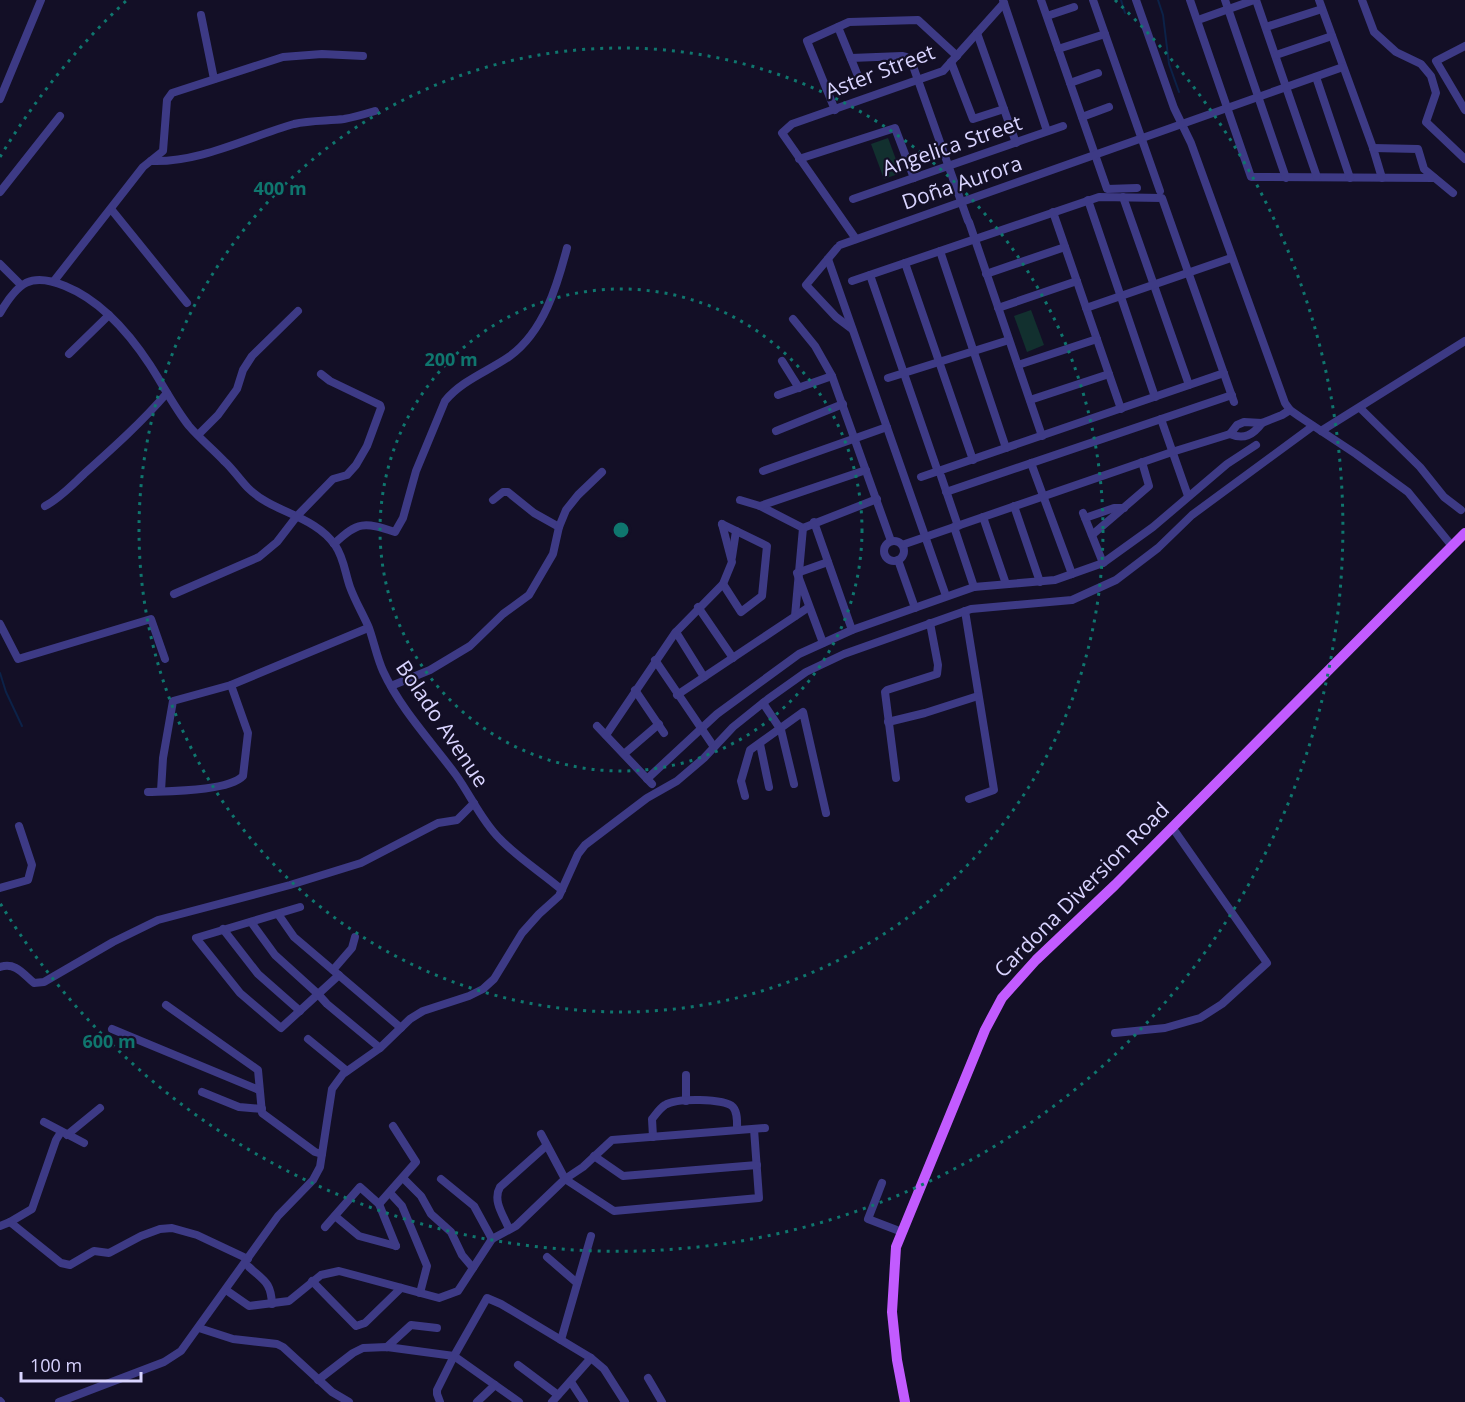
<svg xmlns="http://www.w3.org/2000/svg" width="1465" height="1402" viewBox="0 0 1465 1402" font-family="'Open Sans',sans-serif">
  <rect width="100%" height="100%" fill="#130f26"/>
  <g fill="#12302f">
    <path d="M888 138 901 173 884 179 871 144Z"/>
    <path d="M1031 310 1044 345 1027 352 1014 316Z"/>
  </g>
  <g fill="none" stroke-linecap="round" stroke-linejoin="round">
    <g stroke="#0c2248" stroke-width="2">
      <path d="M1121 0 1125 13"/>
      <path d="M1158 0 1163 15 1169 64 1179 92"/>
      <path d="M0 673 6 692 22 726"/>
    </g>
    <g stroke="#3d3a85" stroke-width="8">
      <path d="M1003 0 1047 131"/>
      <path d="M1041 0 1107 189 1137 188"/>
      <path d="M1093 0 1160 191"/>
      <path d="M1136 0 1174 108 1191 143 1285 403 1290 410 1300 417 1356 454 1408 492 1452 546"/>
      <path d="M1190 0 1251 177 1434 178"/>
      <path d="M1225 0 1286 178"/>
      <path d="M1256 0 1317 177"/>
      <path d="M1319 0 1373 148 1382 178"/>
      <path d="M1362 0 1374 32 1396 52 1421 64 1431 76 1436 93 1426 122 1465 159"/>
      <path d="M201 15 214 79"/>
      <path d="M1047 16 1074 7"/>
      <path d="M1198 20 1254 0"/>
      <path d="M838 27 858 76"/>
      <path d="M1266 27 1322 9"/>
      <path d="M977 33 1016 143"/>
      <path d="M1465 46 1436 61 1465 110"/>
      <path d="M1058 49 1105 34"/>
      <path d="M1276 55 1332 36"/>
      <path d="M851 58 902 56 906 57 913 66 968 221"/>
      <path d="M951 62 973 119 1004 109"/>
      <path d="M1316 77 1350 178"/>
      <path d="M1070 83 1098 73"/>
      <path d="M0 99 41 0"/>
      <path d="M835 110 807 41 849 22 918 20 957 56"/>
      <path d="M1082 117 1109 107"/>
      <path d="M1373 148 1418 149 1424 169 1453 193"/>
      <path d="M799 159 895 128 914 178"/>
      <path d="M151 161C200 163 248 137 294 124 310 120 328 121 344 119 355 117 365 114 375 111"/>
      <path d="M0 192 60 116"/>
      <path d="M1123 197 1189 385"/>
      <path d="M853 199 1063 126"/>
      <path d="M1088 200 1155 397"/>
      <path d="M111 209 187 303"/>
      <path d="M1053 212 1121 409"/>
      <path d="M969 222 1042 436"/>
      <path d="M856 239 782 133 792 124 943 71 1004 3"/>
      <path d="M840 245 1343 67"/>
      <path d="M837 248 806 285 836 317 852 329"/>
      <path d="M940 251 1006 448"/>
      <path d="M828 259 946 596"/>
      <path d="M905 263 973 460"/>
      <path d="M0 264 21 285"/>
      <path d="M986 274 1065 247"/>
      <path d="M870 275 938 472"/>
      <path d="M54 281 143 167 163 151 167 100 172 93 283 57 322 54 363 56"/>
      <path d="M852 281 1099 197 1162 198 1234 402"/>
      <path d="M998 308 1077 281"/>
      <path d="M1086 308 1231 258"/>
      <path d="M0 313C18 282 31 272 65 286 102 301 129 333 150 365 163 385 174 407 189 426 200 439 213 449 224 461 233 469 240 480 248 488 273 513 314 515 335 545 344 558 345 573 350 587 355 601 363 614 369 628 374 642 377 658 383 671 401 710 431 741 456 775 471 796 481 820 499 838 518 858 541 872 562 890"/>
      <path d="M793 319 815 346 832 376 891 541"/>
      <path d="M69 354 109 315"/>
      <path d="M782 361 799 388"/>
      <path d="M1018 365 1097 339"/>
      <path d="M888 378 1009 340"/>
      <path d="M778 395 832 376"/>
      <path d="M1030 400 1109 374"/>
      <path d="M1360 408 1420 467 1444 497 1461 510"/>
      <path d="M1161 419 1188 496"/>
      <path d="M776 431 843 404"/>
      <path d="M1321 431 1465 341"/>
      <path d="M1230 434C1244 440 1253 435 1262 423"/>
      <path d="M198 435 218 415 237 389 243 370 252 356 298 311"/>
      <path d="M1031 463 1072 574"/>
      <path d="M763 471 887 427"/>
      <path d="M941 476 958 526"/>
      <path d="M921 477 1224 373"/>
      <path d="M946 492 1232 395"/>
      <path d="M493 500 503 492H508L534 513 559 527"/>
      <path d="M740 500 760 506 803 528"/>
      <path d="M45 506C60 498 71 486 84 474 113 448 141 423 167 393"/>
      <path d="M760 506 866 470"/>
      <path d="M1014 506 1040 582"/>
      <path d="M1083 513 1103 563"/>
      <path d="M983 517 1006 584"/>
      <path d="M1085 518 1114 508H1124"/>
      <path d="M814 522 852 630"/>
      <path d="M722 524 767 546 762 596 741 612 723 584"/>
      <path d="M954 527 974 587"/>
      <path d="M803 528 877 499"/>
      <path d="M1092 535 1149 486 1142 462"/>
      <circle cx="894" cy="551" r="10"/>
      <path d="M334 544C358 521 364 522 395 532L403 518 416 471 445 401C462 380 489 371 510 356 544 331 557 286 567 248"/>
      <path d="M902 545 1172 452 1230 434 1237 425 1244 422 1262 423 1282 415 1290 410"/>
      <path d="M732 557 736 531"/>
      <path d="M898 560 915 608"/>
      <path d="M174 594 259 557 277 542 297 516 333 479 347 475 356 465 367 446 381 408 380 405 330 381 321 374"/>
      <path d="M698 607 733 658"/>
      <path d="M965 611 994 790 969 799"/>
      <path d="M795 616 803 528"/>
      <path d="M0 624 18 659 151 619 165 659"/>
      <path d="M676 632 704 677"/>
      <path d="M823 643 797 573 828 562"/>
      <path d="M655 660 714 747"/>
      <path d="M391 686 430 670 470 646 503 614 529 595 553 554 559 527 566 510 578 495 602 472"/>
      <path d="M635 690 664 733"/>
      <path d="M677 695 809 607"/>
      <path d="M763 703 781 730 794 784"/>
      <path d="M888 722 925 713 978 696"/>
      <path d="M597 726 652 784"/>
      <path d="M606 735 675 633 723 584 732 562 722 524"/>
      <path d="M760 744 769 787"/>
      <path d="M624 754 659 724"/>
      <path d="M896 778 885 692 887 690 937 674 938 665 930 623"/>
      <path d="M647 779 717 714 799 654 852 630 974 587 1055 580 1103 563 1153 527 1227 464 1256 445"/>
      <path d="M161 791 163 758 173 701 231 685 368 628"/>
      <path d="M148 792C170 791 229 791 243 776L248 733 231 685"/>
      <path d="M745 796 741 781 750 750 803 712 826 813"/>
      <path d="M0 888 28 880 32 865 19 826"/>
      <path d="M300 907 196 938 240 993 281 1028 339 975"/>
      <path d="M278 914 294 937 401 1028"/>
      <path d="M251 922 275 955 318 994 327 1004 380 1048"/>
      <path d="M223 929 258 974 300 1011"/>
      <path d="M0 967C16 962 23 974 34 983L44 982 113 942 158 920 290 885 361 863 438 823 457 820 474 803"/>
      <path d="M333 970 352 948 355 937"/>
      <path d="M166 1005 258 1070 262 1113 315 1152 322 1154"/>
      <path d="M112 1029 259 1090"/>
      <path d="M1115 1033 1165 1028 1200 1018 1222 1004 1267 963 1172 827"/>
      <path d="M308 1039 347 1071"/>
      <path d="M686 1075V1101"/>
      <path d="M202 1092 239 1107 262 1109"/>
      <path d="M44 1122 84 1143"/>
      <path d="M541 1134 565 1179 614 1211 759 1198 754 1129"/>
      <path d="M67 1135 100 1108"/>
      <path d="M653 1137 652 1119C656 1114 660 1108 665 1105 676 1098 724 1098 733 1107 738 1113 737 1123 737 1130"/>
      <path d="M594 1156 623 1176 757 1165"/>
      <path d="M403 1178 421 1196 431 1214 451 1232 462 1255 473 1268"/>
      <path d="M441 1179 474 1206 492 1239"/>
      <path d="M882 1183 868 1219 902 1232"/>
      <path d="M390 1193 402 1206 427 1266 420 1293"/>
      <path d="M379 1204 416 1162 393 1126"/>
      <path d="M335 1216 359 1236 396 1246"/>
      <path d="M10 1222 32 1209 56 1140 61 1132"/>
      <path d="M0 1226 10 1222 61 1263 70 1265 94 1251 109 1253 141 1236 160 1229 172 1228 197 1235 248 1259"/>
      <path d="M325 1227 360 1187 379 1204 396 1246"/>
      <path d="M509 1229C504 1216 492 1201 500 1187L546 1146"/>
      <path d="M547 1257 577 1283"/>
      <path d="M249 1267C264 1281 271 1282 272 1304"/>
      <path d="M312 1281 356 1326 365 1323 401 1288"/>
      <path d="M226 1290 249 1306 289 1301 321 1275 339 1271 439 1298 458 1291 492 1239 516 1226 565 1179 583 1167 612 1140 765 1128"/>
      <path d="M199 1328 233 1339 277 1344 283 1347 332 1392 349 1402"/>
      <path d="M561 1340 591 1236"/>
      <path d="M387 1347 411 1325 437 1328"/>
      <path d="M518 1365 558 1395"/>
      <path d="M648 1378 662 1402"/>
      <path d="M318 1380 353 1353 363 1348 387 1347 454 1356 519 1402"/>
      <path d="M571 1382 584 1402"/>
      <path d="M0 1401 1 1402"/>
      <path d="M59 1402 164 1362 181 1351 278 1216 313 1180 320 1167 332 1089 343 1074 380 1048 410 1019 423 1011 469 996 483 989 494 979 522 933 539 914 559 896 578 854 585 845 647 798 677 781 704 758 733 727 768 699 806 672 844 654 971 609 1072 600 1116 580 1158 548 1192 515 1313 426"/>
      <path d="M440 1402 437 1394V1390L454 1356 487 1298 501 1304 591 1358 604 1369 625 1402"/>
      <path d="M477 1402 495 1385"/>
      <path d="M552 1402 591 1358"/>
    </g>
    <path stroke="#c25bff" stroke-width="10" d="M905 1402 897 1360 892 1312 896 1247 985 1030 1002 998 1036 960 1115 885 1465 533"/>
  </g>
  <g fill="none" stroke="#0f766e" stroke-width="3" stroke-dasharray="3 6">
    <circle cx="621" cy="530" r="241"/>
    <circle cx="621" cy="530" r="482"/>
    <path d="M0 157A724 724 0 0 1 127 0M1115 0A724 724 0 1 1 0 903"/>
  </g>
  <g text-anchor="middle" stroke-width="4.5" stroke-linejoin="round" paint-order="stroke">
    <g font-size="21" fill="#d9d4ff" stroke="#130f26">
      <text transform="translate(880 72) rotate(-21)" y="7">Aster Street</text>
      <text transform="translate(952 146) rotate(-19)" y="7">Angelica Street</text>
      <text transform="translate(962 183) rotate(-19)" y="7">Doña Aurora</text>
      <text transform="translate(442 724) rotate(56)" y="7">Bolado Avenue</text>
      <text transform="translate(1082 890) rotate(-45)" y="7">Cardona Diversion Road</text>
    </g>
  </g>
  <circle cx="621" cy="530" r="9" fill="#0f766e" stroke="#130f26" stroke-width="3"/>
  <g font-size="18" text-anchor="middle" font-weight="bold" fill="#0f766e" stroke="#130f26" stroke-width="4.5" stroke-linejoin="round" paint-order="stroke">
    <text x="280" y="195">400 m</text>
    <text x="451" y="366">200 m</text>
    <text x="109" y="1048">600 m</text>
  </g>
  <path d="M21 1372v9h120v-9" fill="none" stroke="#d9d4ff" stroke-width="3"/>
  <text x="30" y="1372" font-size="18" fill="#d9d4ff" stroke="#130f26" stroke-width="4.5" paint-order="stroke">100 m</text>
</svg>
